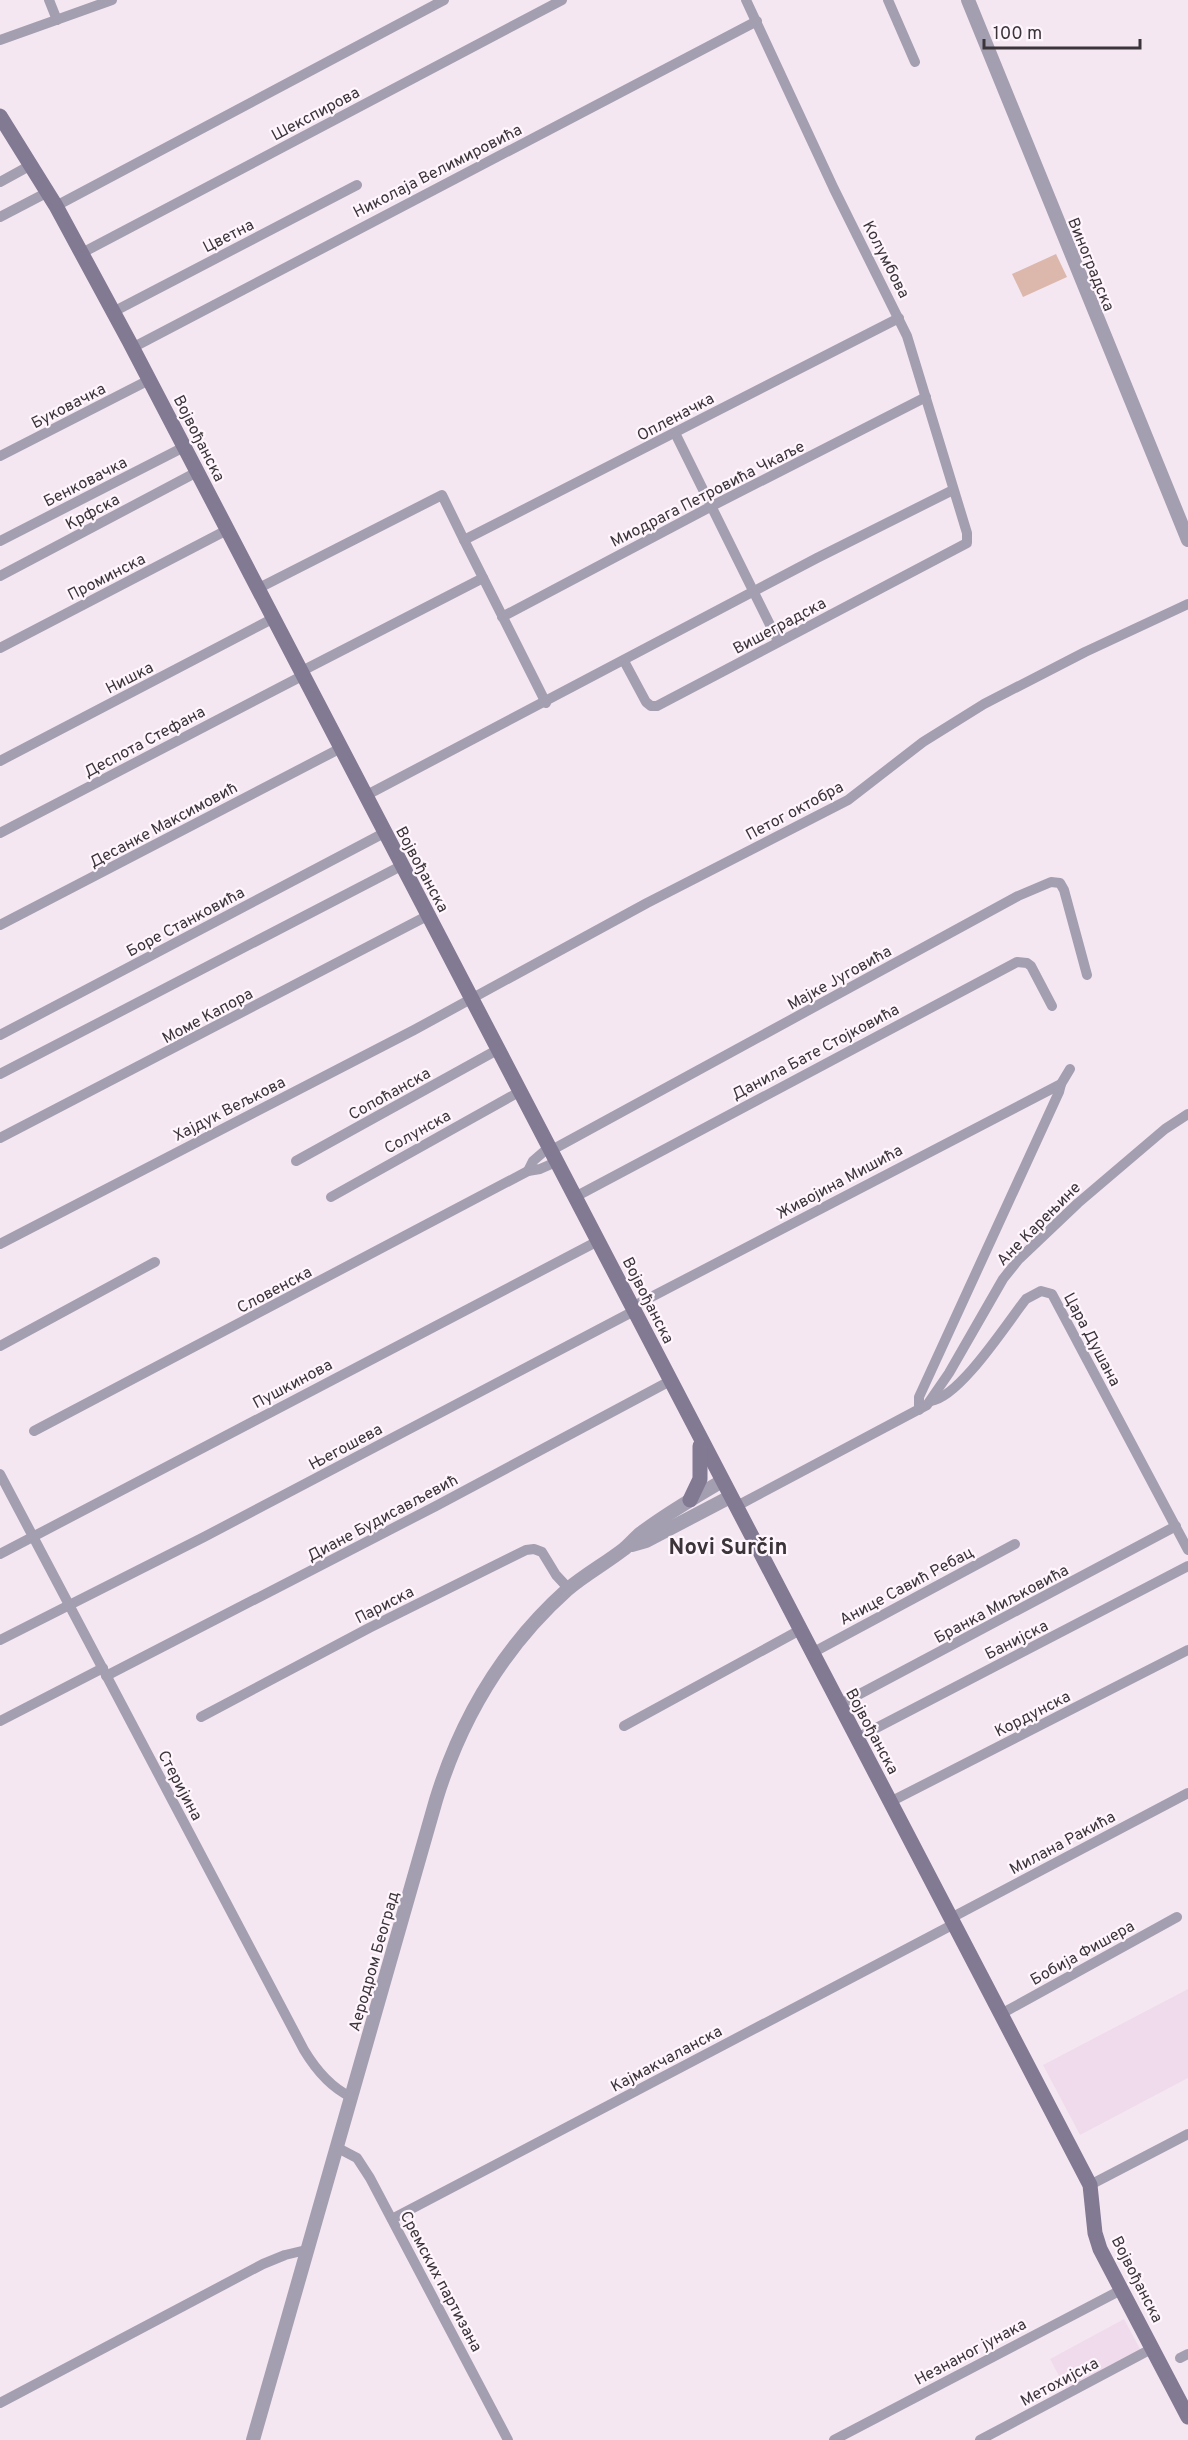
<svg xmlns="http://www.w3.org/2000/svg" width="1188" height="2440" viewBox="0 0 1188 2440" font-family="Overpass,sans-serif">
  <rect width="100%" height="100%" fill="#f5e7f2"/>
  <g fill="#f0dbec">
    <path d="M1188 1989V2078L1080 2135 1043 2065Z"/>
    <path d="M1124 2319 1141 2351 1067 2391 1050 2359Z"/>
  </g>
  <path fill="#dcb8ac" d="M1056 254 1067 277 1023 297 1012 274Z"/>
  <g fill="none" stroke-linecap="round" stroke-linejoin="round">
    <g stroke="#a49fb0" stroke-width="10">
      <path d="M49 0 57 20"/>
      <path d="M888 0 915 62"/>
      <path d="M0 40 112 0"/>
      <path d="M0 182 31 165"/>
      <path d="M56 206 444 0"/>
      <path d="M0 217 48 192"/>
      <path d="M82 253 562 0"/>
      <path d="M113 312 357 185"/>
      <path d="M132 348 757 21"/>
      <path d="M675 433 778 641"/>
      <path d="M0 456 149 380"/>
      <path d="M0 541 184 447"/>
      <path d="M0 576 197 472"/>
      <path d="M257 589 442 495 464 540"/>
      <path d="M502 617 710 507 926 397"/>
      <path d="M0 648 227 530"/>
      <path d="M624 661 646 702 651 706H657L967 543V533L907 336 834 189 746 0"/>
      <path d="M300 672 483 578"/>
      <path d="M546 703 464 540 899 318"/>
      <path d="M0 761 272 619"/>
      <path d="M365 796 817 558 953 490"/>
      <path d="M0 833 302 676"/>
      <path d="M0 925 339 749"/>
      <path d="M0 1035 384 833"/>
      <path d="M0 1074 401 866"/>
      <path d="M0 1138 427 916"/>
      <path d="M550 1151 1018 896 1051 882 1060 883 1064 890 1087 975"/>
      <path d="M296 1161 497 1050"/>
      <path d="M528 1171 533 1161 548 1148"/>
      <path d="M331 1197 519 1092"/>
      <path d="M575 1197 1017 962 1027 963 1031 966 1052 1006"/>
      <path d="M0 1244 414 1030 647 903 848 800 923 742 984 704 1085 652 1188 604"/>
      <path d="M632 1307 1061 1084 1070 1069"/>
      <path d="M0 1346 155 1262"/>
      <path d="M931 1401C960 1397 1007 1323 1026 1299L1041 1291 1052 1294 1188 1550"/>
      <path d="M919 1410V1397L1059 1092 1061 1084"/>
      <path d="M34 1431 528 1171 540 1169 556 1162"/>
      <path d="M0 1474 304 2050C316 2070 330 2087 351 2097"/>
      <path d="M735 1507 927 1405 949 1373 1003 1279 1019 1259 1078 1203 1165 1129 1188 1114"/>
      <path d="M0 1554 598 1241"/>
      <path d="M0 1640 204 1537 634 1311"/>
      <path d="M812 1653 1015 1544"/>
      <path d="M106 1676 436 1506 670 1381"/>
      <path d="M839 1705 1176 1526"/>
      <path d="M201 1717 369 1628 526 1550 534 1549 542 1552 556 1575 569 1589"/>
      <path d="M0 1721 103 1668"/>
      <path d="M624 1726 800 1630"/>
      <path d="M857 1738 1188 1566"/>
      <path d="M890 1802 1188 1650"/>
      <path d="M951 1918 1188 1793"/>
      <path d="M1001 2014 1177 1917"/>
      <path d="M336 2147 357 2158 370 2178 508 2440"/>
      <path d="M1090 2185 1188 2134"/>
      <path d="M392 2219 954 1924"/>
      <path d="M1180 2358 1188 2354"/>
      <path d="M0 2403 263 2264 285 2255 306 2250"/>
      <path d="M834 2440 1121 2290"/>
      <path d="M980 2440 1153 2348"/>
    </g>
    <g stroke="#a49fb0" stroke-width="14">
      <path d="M968 0 1188 540"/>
      <path d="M632 1545 646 1541 730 1497"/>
      <path d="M253 2440 436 1800C461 1718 504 1646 568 1589 586 1574 606 1563 624 1549 630 1544 635 1538 641 1533 666 1514 695 1497 722 1481"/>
    </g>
    <g stroke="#827993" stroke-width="15">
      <path d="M0 116 56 206 129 341 1090 2185 1095 2233 1100 2249 1188 2417"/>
      <path d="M690 1500 700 1479V1446"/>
    </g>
  </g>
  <g text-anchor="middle" stroke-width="4.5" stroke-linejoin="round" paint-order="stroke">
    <g font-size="16" fill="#3b353a" stroke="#fff6fd">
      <text transform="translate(315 113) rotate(-28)" y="6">Шекспирова</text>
      <text transform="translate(437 170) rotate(-27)" y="6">Николаја Велимировића</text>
      <text transform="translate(228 235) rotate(-27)" y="6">Цветна</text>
      <text transform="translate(887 259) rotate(63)" y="6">Колумбова</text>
      <text transform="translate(1092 264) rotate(68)" y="6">Виноградска</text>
      <text transform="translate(68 405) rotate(-27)" y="6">Буковачка</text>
      <text transform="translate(675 416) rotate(-28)" y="6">Опленачка</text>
      <text transform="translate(200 438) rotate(63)" y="6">Војвођанска</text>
      <text transform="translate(85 481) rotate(-27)" y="6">Бенковачка</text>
      <text transform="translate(707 493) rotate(-27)" y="6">Миодрага Петровића Чкаље</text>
      <text transform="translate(92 511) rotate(-28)" y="6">Крфска</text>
      <text transform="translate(106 576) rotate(-27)" y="6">Проминска</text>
      <text transform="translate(779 625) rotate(-28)" y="6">Вишеградска</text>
      <text transform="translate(129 677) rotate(-27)" y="6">Нишка</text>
      <text transform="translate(144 741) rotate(-28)" y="6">Деспота Стефана</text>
      <text transform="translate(794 810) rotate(-28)" y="6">Петог октобра</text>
      <text transform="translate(163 824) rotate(-28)" y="6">Десанке Максимовић</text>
      <text transform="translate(423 869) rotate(62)" y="6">Војвођанска</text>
      <text transform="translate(185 921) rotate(-28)" y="6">Боре Станковића</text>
      <text transform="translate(839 977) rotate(-29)" y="6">Мајке Југовића</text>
      <text transform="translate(207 1015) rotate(-28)" y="6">Моме Капора</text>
      <text transform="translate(815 1051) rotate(-28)" y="6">Данила Бате Стојковића</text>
      <text transform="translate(389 1093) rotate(-29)" y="6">Сопоћанска</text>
      <text transform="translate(229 1108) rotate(-27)" y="6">Хајдук Вељкова</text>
      <text transform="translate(417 1131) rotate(-29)" y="6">Солунска</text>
      <text transform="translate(839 1181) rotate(-28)" y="6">Живојина Мишића</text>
      <text transform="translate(1038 1223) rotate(-45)" y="6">Ане Карењине</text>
      <text transform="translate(274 1289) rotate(-28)" y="6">Словенска</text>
      <text transform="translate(649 1300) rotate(63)" y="6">Војвођанска</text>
      <text transform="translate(1093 1339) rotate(62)" y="6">Цара Душана</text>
      <text transform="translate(292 1383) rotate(-28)" y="6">Пушкинова</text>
      <text transform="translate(345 1446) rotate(-28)" y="6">Његошева</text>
      <text transform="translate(382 1517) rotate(-28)" y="6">Диане Будисављевић</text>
      <text transform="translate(906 1585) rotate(-28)" y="6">Анице Савић Ребац</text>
      <text transform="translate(1001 1603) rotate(-28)" y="6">Бранка Миљковића</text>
      <text transform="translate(384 1604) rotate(-27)" y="6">Париска</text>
      <text transform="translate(1016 1639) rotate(-27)" y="6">Банијска</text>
      <text transform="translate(1032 1713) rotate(-27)" y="6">Кордунска</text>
      <text transform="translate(873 1731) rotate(62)" y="6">Војвођанска</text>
      <text transform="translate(181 1785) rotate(62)" y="6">Стеријина</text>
      <text transform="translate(1062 1842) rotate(-28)" y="6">Милана Ракића</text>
      <text transform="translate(1082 1952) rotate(-29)" y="6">Бобија Фишера</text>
      <text transform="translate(373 1961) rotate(-74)" y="6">Аеродром Београд</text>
      <text transform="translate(666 2058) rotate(-28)" y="6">Кајмакчаланска</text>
      <text transform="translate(1138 2279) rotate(63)" y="6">Војвођанска</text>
      <text transform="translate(442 2281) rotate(62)" y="6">Сремских партизана</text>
      <text transform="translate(970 2351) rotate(-28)" y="6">Незнаног јунака</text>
      <text transform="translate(1059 2381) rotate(-28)" y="6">Метохијска</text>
    </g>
    <g font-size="22" font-weight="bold" fill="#3b353a" stroke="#fff6fd">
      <text x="728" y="1554">Novi Surčin</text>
    </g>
  </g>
  <path d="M984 39v9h156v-9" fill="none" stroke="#3b353a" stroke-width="3"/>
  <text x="993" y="39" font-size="18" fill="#3b353a" stroke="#fff6fd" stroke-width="4.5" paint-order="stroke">100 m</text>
</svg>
